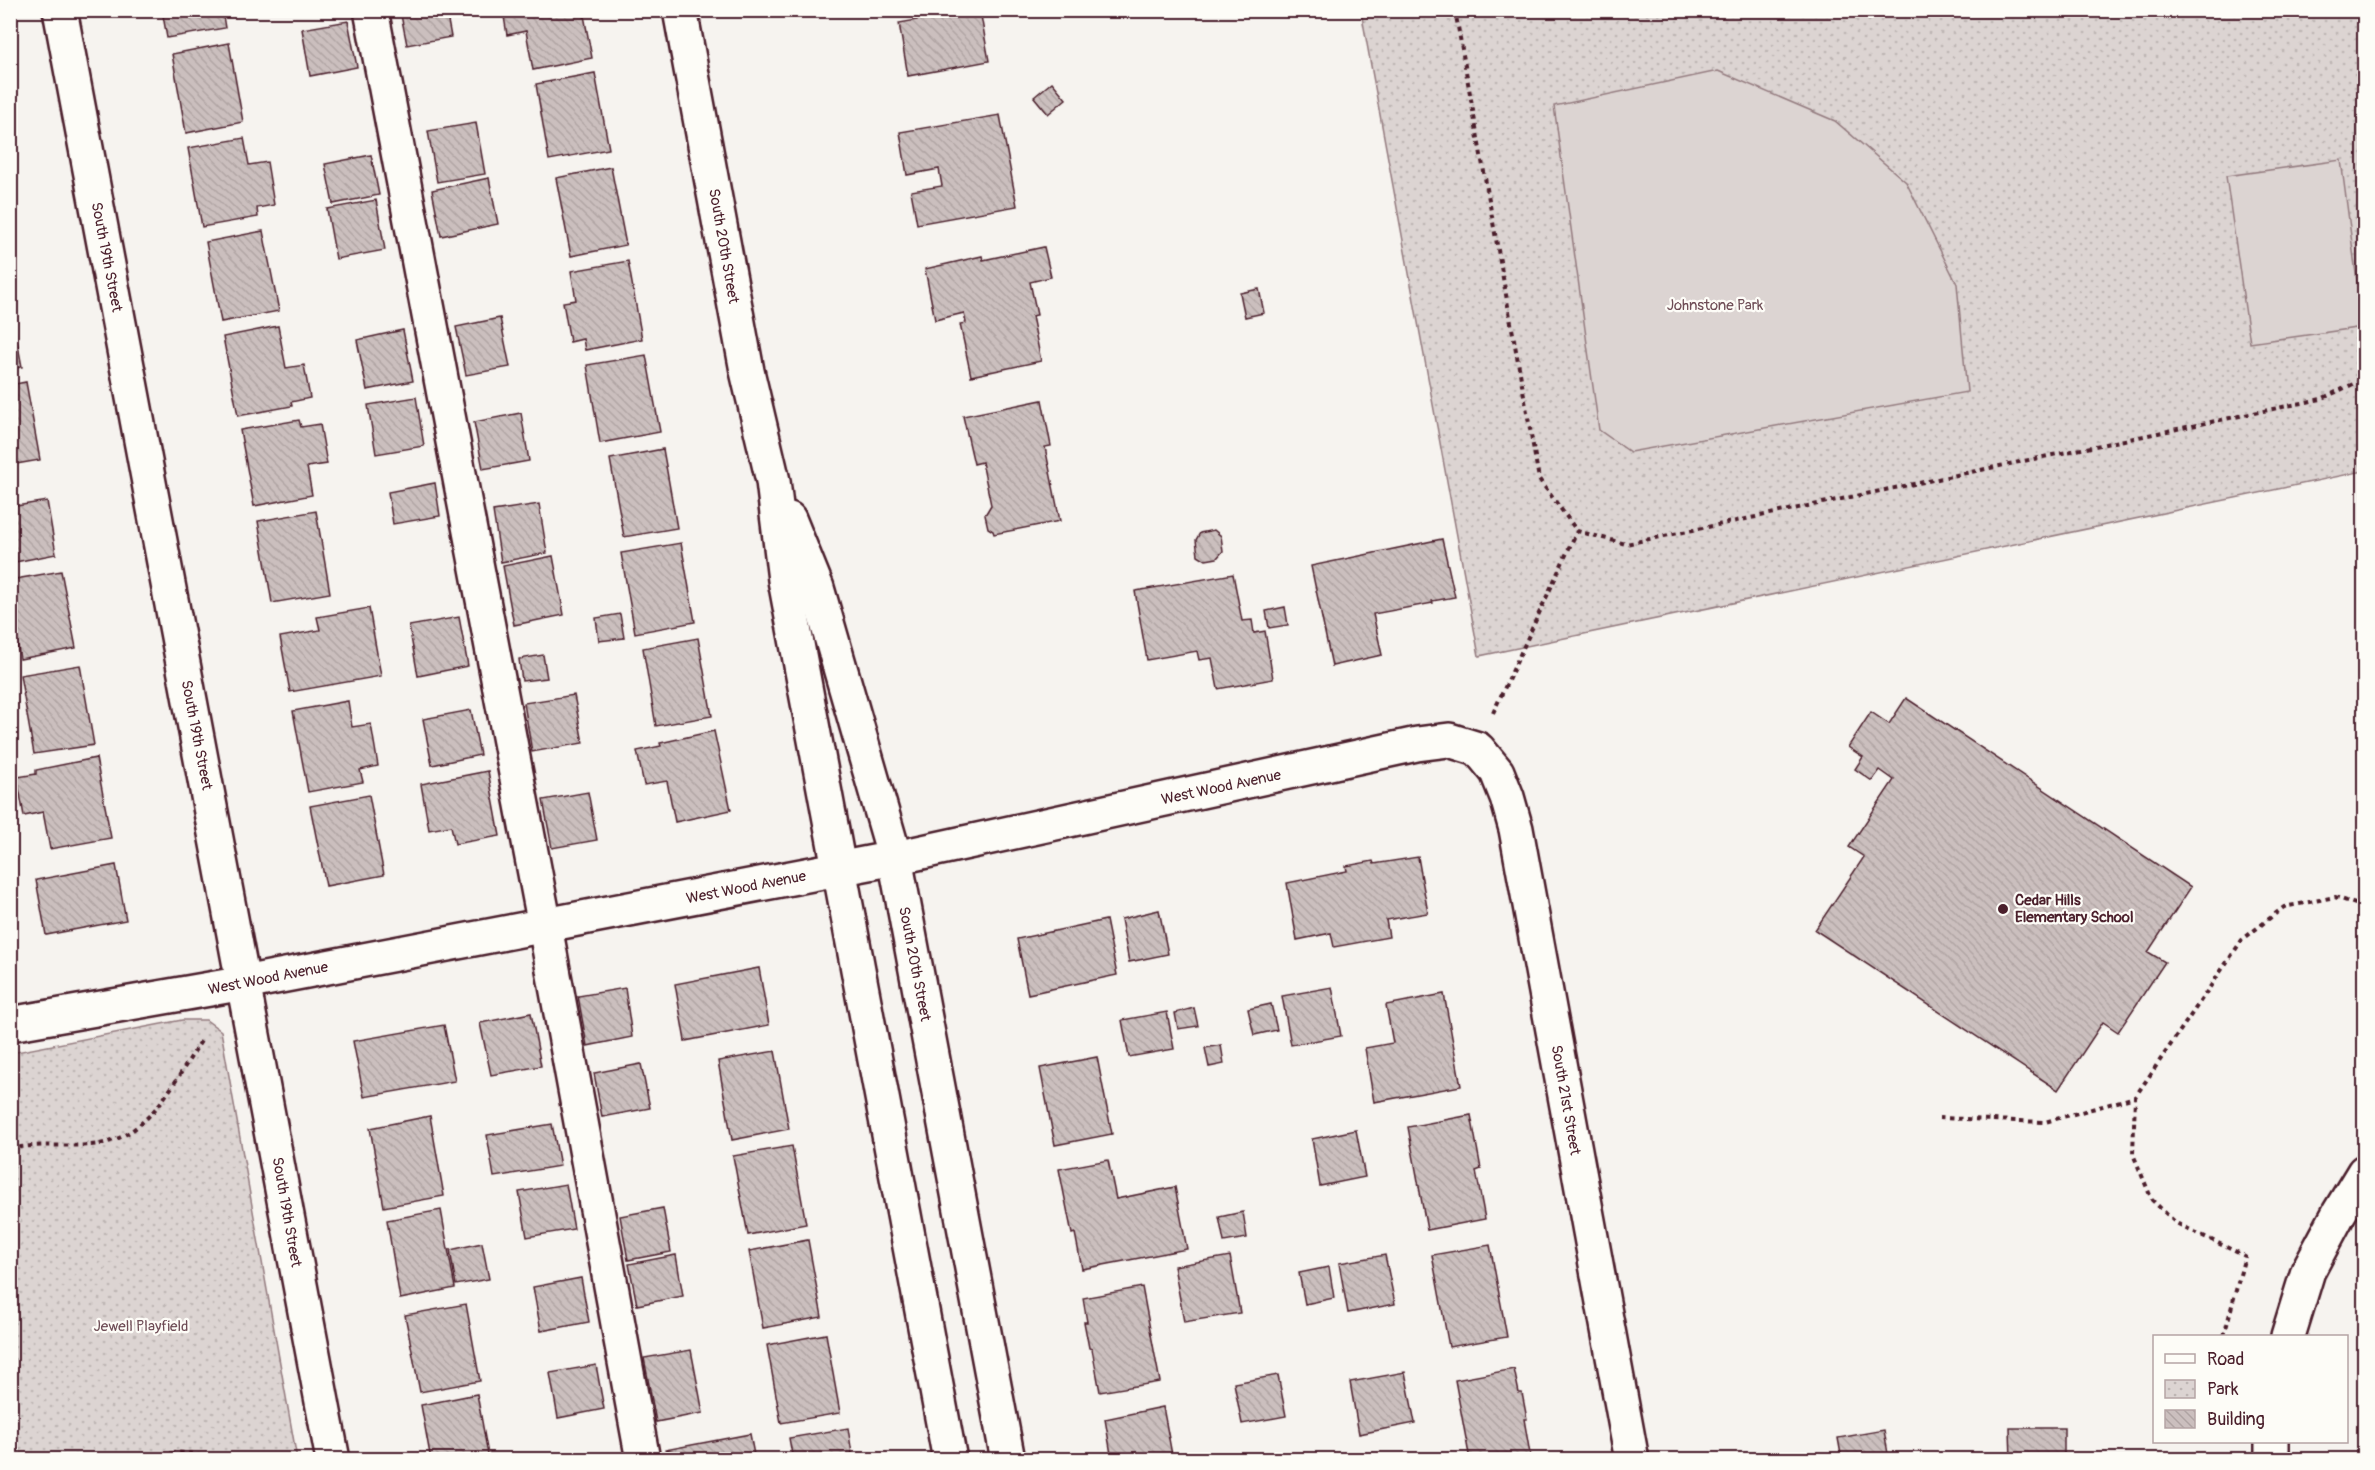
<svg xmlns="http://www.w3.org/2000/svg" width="2375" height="1470" viewBox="0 0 2375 1470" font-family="Pangolin,sans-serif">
  <defs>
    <pattern id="park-dots" width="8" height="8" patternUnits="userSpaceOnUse" patternTransform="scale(1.5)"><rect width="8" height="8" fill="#dcd4d2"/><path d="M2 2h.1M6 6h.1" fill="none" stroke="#beb6b4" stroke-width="1.8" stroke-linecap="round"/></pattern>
    <pattern id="building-back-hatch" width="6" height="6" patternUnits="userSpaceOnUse" patternTransform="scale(1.5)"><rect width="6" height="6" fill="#cbbfbe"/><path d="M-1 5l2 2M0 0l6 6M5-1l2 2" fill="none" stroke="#b0a4a3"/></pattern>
  </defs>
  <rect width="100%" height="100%" fill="#f6f3ef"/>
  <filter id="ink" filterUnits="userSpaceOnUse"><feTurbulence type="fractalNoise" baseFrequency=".0167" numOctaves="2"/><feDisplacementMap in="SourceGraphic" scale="12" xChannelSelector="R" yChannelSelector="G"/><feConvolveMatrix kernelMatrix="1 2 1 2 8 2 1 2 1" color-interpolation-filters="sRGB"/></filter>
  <g filter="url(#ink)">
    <g fill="url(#park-dots)" stroke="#937a7e" stroke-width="1.5">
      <path d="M1361 11H2364V471L1479 656Z"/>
      <path d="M182 1020H206L221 1031 297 1459H11V1053Z"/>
    </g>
    <g fill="#dcd4d2" stroke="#937a7e" stroke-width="1.5">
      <path d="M1718 71 1835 121 1906 182 1957 284 1967 392 1630 452 1599 430 1554 106Z"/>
      <path d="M2341 160 2363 327 2250 343 2226 176Z"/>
    </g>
    <g fill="url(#building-back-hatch)" stroke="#4a1f2b" stroke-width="1.5">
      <path d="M162 10H222L225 28 167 38Z"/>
      <path d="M400 10H446L451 37 407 45Z"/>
      <path d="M503 10H583L592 58 533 70 526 31 507 35Z"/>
      <path d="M915 10H980L989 61 908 76 899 23 917 20Z"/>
      <path d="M348 21 357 67 310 76 302 29Z"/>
      <path d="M229 43 243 122 186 133 172 54Z"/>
      <path d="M595 73 609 149 549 160 536 84Z"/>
      <path d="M1052 82 1066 99 1048 114 1034 97Z"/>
      <path d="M1000 115 1017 206 917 224 911 191 942 186 939 169 907 175 900 132Z"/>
      <path d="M476 123 485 174 437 182 428 131Z"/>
      <path d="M244 138 249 165 267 162 274 205 257 208 258 217 202 227 188 148Z"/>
      <path d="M371 155 379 195 333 204 325 164Z"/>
      <path d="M611 167 626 245 571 256 556 178Z"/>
      <path d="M489 178 498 224 441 236 432 190Z"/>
      <path d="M376 200 385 250 336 259 327 209Z"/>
      <path d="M263 231 279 311 221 322 206 242Z"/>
      <path d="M1044 247 1051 277 1030 282 1037 315 1032 316 1041 361 971 376 960 324 966 323 964 313 935 320 925 269 982 256 983 260Z"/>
      <path d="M628 261 642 339 585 350 583 339 570 342 563 302 576 300 571 271Z"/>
      <path d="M1259 289 1264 313 1245 317 1240 293Z"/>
      <path d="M10 303 22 367 10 369Z"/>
      <path d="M500 318 510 367 466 375 456 327Z"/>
      <path d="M278 326 286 368 304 365 310 398 291 402 292 406 238 416 223 337Z"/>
      <path d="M403 330 413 381 367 390 357 340Z"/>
      <path d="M646 355 660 432 600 443 587 365Z"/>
      <path d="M26 382 40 460 10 465V385Z"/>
      <path d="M416 397 424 446 376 454 368 405Z"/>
      <path d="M1042 400 1051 446 1045 447 1060 521 994 534 993 531 988 528 985 515 991 505 982 462 974 464 963 416Z"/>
      <path d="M521 413 529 461 483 469 474 422Z"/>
      <path d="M299 420 301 427 320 424 327 464 307 467 312 495 254 506 240 430Z"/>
      <path d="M663 449 677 528 624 537 610 459Z"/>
      <path d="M435 483 440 516 393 524 388 492Z"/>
      <path d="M47 501 56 554 10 563V507Z"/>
      <path d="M539 504 547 553 501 562 493 511Z"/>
      <path d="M316 511 330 593 272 603 258 521Z"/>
      <path d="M1214 530 1221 536 1223 551 1217 558 1206 560 1198 555 1196 540 1200 533Z"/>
      <path d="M1442 539 1455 597 1432 601 1433 603 1373 614 1382 655 1332 666 1311 566Z"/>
      <path d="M681 543 695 622 635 633 621 553Z"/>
      <path d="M553 556 564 615 514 625 503 566Z"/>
      <path d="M61 571 76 648 20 659 15 632 10 633V580Z"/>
      <path d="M1233 574 1242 621 1252 620 1254 633 1265 631 1273 679 1218 689 1212 658 1199 660 1197 651 1147 660 1135 591Z"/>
      <path d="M1285 607 1288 625 1269 628 1266 611Z"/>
      <path d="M369 608 381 676 290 692 280 637 320 630 317 617Z"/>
      <path d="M620 614 624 638 599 641 596 618Z"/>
      <path d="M459 617 468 666 418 676 409 626Z"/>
      <path d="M698 638 712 716 656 726 643 648Z"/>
      <path d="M543 655 547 678 522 681 519 659Z"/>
      <path d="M80 665 94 745 34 754 20 675Z"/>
      <path d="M574 695 583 743 532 752 524 703Z"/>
      <path d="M1906 698 2191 887 2148 952 2165 962 2118 1032 2103 1022 2058 1090 1815 930 1864 857 1849 847 1894 780 1880 770 1872 781 1855 769 1863 757 1848 747 1871 712 1889 724Z"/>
      <path d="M348 701 352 727 371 724 378 766 360 770 363 782 308 792 293 711Z"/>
      <path d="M471 710 480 755 432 765 423 719Z"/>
      <path d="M714 731 731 810 675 822 667 781 644 785 637 751 661 746 660 743Z"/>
      <path d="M96 758 111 838 50 849 43 812 24 816 17 777 36 774V770Z"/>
      <path d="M488 771 500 836 455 844 451 826 429 830 421 784Z"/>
      <path d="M588 792 597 840 552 848 543 800Z"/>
      <path d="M369 795 384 875 326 886 310 806Z"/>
      <path d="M1418 857 1428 913 1386 920 1389 937 1334 947 1331 933 1297 940 1287 883 1347 871 1346 866 1373 861 1374 864Z"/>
      <path d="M116 865 126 920 46 935 36 880Z"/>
      <path d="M1159 910 1168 954 1129 962 1121 919Z"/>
      <path d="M1106 920 1117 975 1028 994 1017 939Z"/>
      <path d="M759 968 769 1025 685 1041 675 984Z"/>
      <path d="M1332 987 1341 1036 1291 1045 1282 996Z"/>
      <path d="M625 988 632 1037 587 1046 578 996Z"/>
      <path d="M1444 994 1461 1086 1374 1102 1365 1048 1393 1043 1386 1005Z"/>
      <path d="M1271 1004 1277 1030 1254 1035 1248 1009Z"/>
      <path d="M1194 1008 1198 1026 1178 1029 1175 1013Z"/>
      <path d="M1167 1012 1174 1049 1129 1057 1122 1020Z"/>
      <path d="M531 1013 541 1066 491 1075 480 1023Z"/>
      <path d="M444 1025 455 1081 364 1097 353 1041Z"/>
      <path d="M1221 1045 1224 1064 1209 1067 1205 1048Z"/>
      <path d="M775 1051 789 1129 732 1140 718 1061Z"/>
      <path d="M1097 1057 1112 1134 1055 1145 1040 1068Z"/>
      <path d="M641 1064 650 1108 602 1117 594 1073Z"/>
      <path d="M1471 1115 1481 1169 1476 1171 1485 1219 1427 1230 1408 1127Z"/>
      <path d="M430 1116 444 1196 384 1207 370 1128Z"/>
      <path d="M552 1124 560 1166 494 1177 487 1135Z"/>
      <path d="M1356 1130 1365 1177 1320 1186 1312 1139Z"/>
      <path d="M792 1146 806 1224 748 1235 733 1156Z"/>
      <path d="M1108 1160 1116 1199 1175 1187 1187 1249 1082 1269 1075 1233 1072 1234 1059 1169Z"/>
      <path d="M566 1184 574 1229 527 1237 519 1192Z"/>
      <path d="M663 1208 671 1252 628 1260 620 1216Z"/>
      <path d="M441 1210 455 1288 400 1299 387 1220Z"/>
      <path d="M1243 1212 1247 1238 1224 1242 1219 1217Z"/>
      <path d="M808 1240 822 1317 763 1328 749 1251Z"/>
      <path d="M482 1243 489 1279 456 1285 450 1250Z"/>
      <path d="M1490 1245 1507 1337 1449 1347 1432 1255Z"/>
      <path d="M676 1255 683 1296 637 1305 629 1264Z"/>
      <path d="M1385 1255 1395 1304 1348 1313 1339 1263Z"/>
      <path d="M1230 1256 1240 1313 1184 1322 1174 1266Z"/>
      <path d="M1329 1267 1334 1298 1305 1304 1299 1273Z"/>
      <path d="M581 1278 589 1322 541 1331 533 1287Z"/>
      <path d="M1142 1287 1160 1382 1100 1392 1092 1349 1089 1348 1084 1322H1087L1083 1298Z"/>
      <path d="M466 1304 480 1381 420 1392 405 1315Z"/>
      <path d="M826 1334 840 1413 781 1423 767 1345Z"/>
      <path d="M691 1350 703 1413 656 1422 644 1358Z"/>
      <path d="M596 1365 604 1409 558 1418 550 1373Z"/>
      <path d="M1514 1369 1519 1393H1522L1527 1419H1524L1531 1460H1470L1455 1380Z"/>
      <path d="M1405 1372 1415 1423 1359 1434 1350 1382Z"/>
      <path d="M1278 1375 1286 1416 1242 1424 1234 1383Z"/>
      <path d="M477 1394 489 1460H431L421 1405Z"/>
      <path d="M1163 1407 1173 1460H1112L1105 1419Z"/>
      <path d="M848 1428 853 1460H793L789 1438Z"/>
      <path d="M2010 1428H2064V1460H2011Z"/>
      <path d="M1884 1430 1889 1460H1842L1838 1438Z"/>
      <path d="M750 1434 755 1460H666L665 1450Z"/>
    </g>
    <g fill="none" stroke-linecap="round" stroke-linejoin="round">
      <g stroke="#4a1f2b" stroke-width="38">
        <g id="minor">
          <path d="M60 10 333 1460"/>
          <path d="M371 10 545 926 643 1460"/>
          <path d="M680 10 747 371 773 481 785 580 950 1460"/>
          <path d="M789 519 817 588 895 858 1008 1460"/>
          <path d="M10 1024 244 983 895 858 1417 744 1449 740 1478 749 1497 772 1507 797 1516 829 1632 1460"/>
          <path d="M2288 1336 2308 1271 2339 1213 2364 1172"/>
          <path d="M2272 1460V1442"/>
        </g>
      </g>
      <g stroke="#4a1f2b" stroke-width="4" stroke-dasharray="4.5 4.5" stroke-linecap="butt">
        <path d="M1455 10 1539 479 1577 531 1626 544 2321 399 2364 379"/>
        <path d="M1493 713 1577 531"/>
        <path d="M1939 1118 2045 1122 2135 1097"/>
        <path d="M10 1149C37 1143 63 1147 90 1145 148 1142 174 1081 203 1038"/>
        <path d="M2224 1336 2245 1256 2176 1223 2152 1200 2133 1154 2135 1097 2242 940 2284 907 2335 897 2364 907"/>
        <path d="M10 1452 20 1460"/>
        <path d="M144 1460C168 1452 187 1449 211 1460"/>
      </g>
      <use href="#minor" stroke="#fdfcf7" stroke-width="33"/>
    </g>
  </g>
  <circle fill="#4a1f2b" stroke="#fdfcf7" stroke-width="2" cx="2003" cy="909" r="6"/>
  <g text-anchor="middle" stroke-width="4.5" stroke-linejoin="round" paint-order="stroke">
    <g font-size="15" fill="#4a1f2b" stroke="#fdfcf7">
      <text transform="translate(724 246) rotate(80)" y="5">South 20th Street</text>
      <text transform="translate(107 257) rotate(79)" y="5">South 19th Street</text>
      <text transform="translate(197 735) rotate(79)" y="5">South 19th Street</text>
      <text transform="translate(1221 787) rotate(-12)" y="5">West Wood Avenue</text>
      <text transform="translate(746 887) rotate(-11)" y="5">West Wood Avenue</text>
      <text transform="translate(915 964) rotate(79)" y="5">South 20th Street</text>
      <text transform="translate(268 978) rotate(-11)" y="5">West Wood Avenue</text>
      <text transform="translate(1566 1100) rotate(80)" y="5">South 21st Street</text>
      <text transform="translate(287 1212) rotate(80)" y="5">South 19th Street</text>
    </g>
    <g font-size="15" fill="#6e4c55" stroke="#fdfcf7">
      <text x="1715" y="310">Johnstone Park</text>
      <text x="141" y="1331">Jewell Playfield</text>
    </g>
    <g font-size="15" font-weight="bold" fill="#4a1f2b" stroke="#fdfcf7" text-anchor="start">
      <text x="2015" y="905">Cedar Hills<tspan x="2015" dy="17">Elementary School</tspan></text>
    </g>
  </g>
  <rect width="2375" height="1470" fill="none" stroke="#fdfcf7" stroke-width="36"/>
  <rect x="18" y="18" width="2339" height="1434" fill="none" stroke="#4a1f2b" stroke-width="2" filter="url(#ink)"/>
  <rect x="2153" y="1335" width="195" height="108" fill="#fdfcf7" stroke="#b5a4a5" stroke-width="1.5"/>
  <rect x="2165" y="1354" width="30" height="9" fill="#fdfcf7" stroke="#b5a4a5" stroke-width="1.5"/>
  <text x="2207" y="1365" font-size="18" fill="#4a1f2b">Road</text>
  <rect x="2165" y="1380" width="30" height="18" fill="url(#park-dots)" stroke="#b5a4a5" stroke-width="1.5"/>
  <text x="2207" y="1395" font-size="18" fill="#4a1f2b">Park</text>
  <rect x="2165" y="1410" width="30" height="18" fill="url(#building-back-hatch)" stroke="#b5a4a5" stroke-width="1.5"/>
  <text x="2207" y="1425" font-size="18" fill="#4a1f2b">Building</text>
</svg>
